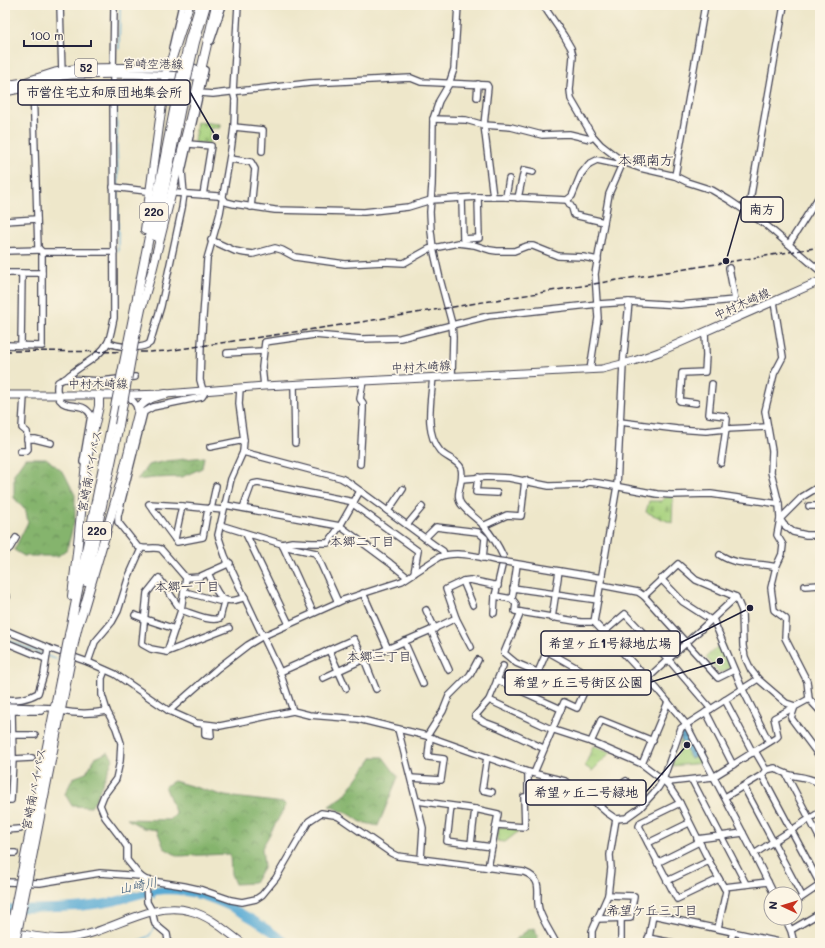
<svg xmlns="http://www.w3.org/2000/svg" width="825" height="948" viewBox="0 0 825 948" font-family="Mali,'Klee One',sans-serif">
  <defs>
    <pattern id="forest-crowns" width="20" height="18" patternUnits="userSpaceOnUse"><rect width="20" height="18" fill="#85b46d"/><path d="M2 6a3 3 0 1 1 6 0M12 15a3 3 0 1 1 6 0" fill="none" stroke="#6c925b"/></pattern>
    <pattern id="cemetery-stones" width="16" height="16" patternUnits="userSpaceOnUse"><rect width="16" height="16" fill="#a7d27e"/><path d="M2 7V4a2 2 0 0 1 4 0v3zM10 15v-3a2 2 0 0 1 4 0v3z" fill="#8fb46e"/></pattern>
    <pattern id="park-tufts" width="24" height="20" patternUnits="userSpaceOnUse"><rect width="24" height="20" fill="#a7d27e"/><path d="M3 7l-1-3M5 7V3M7 7l1-3M15 17l-1-3M17 17v-4M19 17l1-3" fill="none" stroke="#8fb46e"/></pattern>
    <pattern id="water-rules" width="6" height="5" patternUnits="userSpaceOnUse"><rect width="6" height="5" fill="#59aad4"/><path d="M0 2.5h6" fill="none" stroke="#498aad"/></pattern>
  </defs>
  <rect width="100%" height="100%" fill="#fcf5e5"/>
  <filter id="ink" filterUnits="userSpaceOnUse"><feTurbulence type="fractalNoise" baseFrequency=".025" numOctaves="2"/><feDisplacementMap in="SourceGraphic" scale="8" xChannelSelector="R" yChannelSelector="G"/><feConvolveMatrix kernelMatrix="1 2 1 2 8 2 1 2 1" color-interpolation-filters="sRGB"/></filter>
  <filter id="wash" filterUnits="userSpaceOnUse"><feTurbulence type="fractalNoise" baseFrequency=".012" numOctaves="4" result="noise"/><feDisplacementMap in="SourceGraphic" scale="16" xChannelSelector="R" yChannelSelector="G"/><feGaussianBlur stdDeviation="0.9" result="paint"/><feColorMatrix in="noise" values="0 0 0 0 0 0 0 0 0 0 0 0 0 0 0 0 0 1.4 0 .05"/><feComposite in="paint" operator="in"/></filter>
  <g filter="url(#wash)">
    <rect width="100%" height="100%" fill="#eee7ca"/>
    <g fill="url(#forest-crowns)" stroke="#546b54">
      <path d="M204 457 202 468 182 477 154 478 137 480 148 465 166 461Z"/>
      <path d="M25 458H46L64 473 75 495V519L67 549 58 556H24L14 550 28 522 26 511 14 498V474Z"/>
      <path d="M108 752 113 759 95 801 91 807 72 806 65 794 73 778 86 773 95 758Z"/>
      <path d="M373 757H383L398 777 378 826 361 822 351 815 329 806 344 796Z"/>
      <path d="M174 781 225 796 284 803 286 805 262 848 264 866 254 883 235 884 231 874 230 854 178 856 164 848 157 830 143 828 127 819 170 820 176 814 165 786Z"/>
      <path d="M535 928 539 943H511L529 929Z"/>
    </g>
    <g fill="url(#cemetery-stones)" stroke="#647a5c">
      <path d="M197 122 220 124V128H210L209 144 195 143 194 141Z"/>
      <path d="M666 497 673 498 672 523 646 512 649 501H661Z"/>
    </g>
    <g fill="url(#park-tufts)" stroke="#647a5c">
      <path d="M723 642 731 667 723 672H719L706 657Z"/>
      <path d="M686 727 703 763 671 766 678 753 683 730Z"/>
      <path d="M593 746 611 752 592 771 585 766Z"/>
      <path d="M499 827 523 828 505 842 497 841Z"/>
    </g>
    <path fill="url(#water-rules)" stroke="#3e6688" d="M686 728 699 755 691 759 680 737 683 730Z"/>
    <g fill="none" stroke-linecap="round" stroke-linejoin="round">
      <g stroke="#59aad4" stroke-width="1.5">
        <path d="M119 49 120 5"/>
        <path d="M116 95 118 185"/>
        <path d="M117 251 118 250V189"/>
        <path d="M5 639 52 658 58 659"/>
        <path d="M154 898 155 891"/>
        <path d="M137 943 150 935 155 926"/>
      </g>
      <path stroke="#59aad4" stroke-width="8" d="M5 908C38 909 79 909 112 902 129 898 147 891 165 890 209 890 253 917 287 943"/>
    </g>
  </g>
  <g filter="url(#ink)">
    <g fill="none" stroke-linecap="round" stroke-linejoin="round">
      <g stroke="#414050" stroke-width="8">
        <g id="minor">
          <path d="M60 5 62 74"/>
          <path d="M543 5 564 36 571 48 573 56 570 90 571 99 592 135 601 145 623 162 640 168 675 176 687 182 712 190 729 200 766 225 820 271"/>
          <path d="M211 41 223 5"/>
          <path d="M172 48 182 5"/>
          <path d="M33 86 38 248 42 252V273"/>
          <path d="M200 93 213 94 310 83 411 78 421 82 487 85 488 87 484 125 493 197"/>
          <path d="M477 97 478 84"/>
          <path d="M433 119 466 120 484 125 511 127 542 135 569 134 590 139 593 137"/>
          <path d="M234 127 263 130 262 151"/>
          <path d="M189 144 211 146 203 195"/>
          <path d="M230 159 251 162 255 169 251 207"/>
          <path d="M675 176 705 5"/>
          <path d="M113 187 146 191"/>
          <path d="M175 193 218 196 223 198 226 202 234 204 275 210 364 212 408 207 431 200 478 197H506L567 200 572 196 581 174 589 164 597 160 616 164 621 161"/>
          <path d="M506 197 509 179"/>
          <path d="M518 198 524 170 533 172"/>
          <path d="M462 199 463 239 479 238 478 197"/>
          <path d="M567 200 572 208 574 215 604 222"/>
          <path d="M748 212 784 5"/>
          <path d="M5 221 37 219"/>
          <path d="M211 240 235 251 245 253 253 254 275 248 282 250 295 257 345 264 384 262 404 263 429 249 458 243 474 245 490 250 497 251H514L527 246H533L558 256 583 257 598 260"/>
          <path d="M789 244 820 195"/>
          <path d="M5 251 40 250"/>
          <path d="M42 252H114"/>
          <path d="M5 273H42V346L5 345"/>
          <path d="M629 302 623 364 617 486 594 622 658 690 686 724 754 854 774 894"/>
          <path d="M774 302 783 357 774 374 765 411 772 451 771 472 779 504 780 519 784 525 793 532 806 535H820"/>
          <path d="M108 342C116 347 143 350 150 343L161 306 182 208 184 194 182 171 205 70"/>
          <path d="M21 345 22 273"/>
          <path d="M227 353 263 351"/>
          <path d="M590 370 598 318 595 274 609 194 623 162"/>
          <path d="M433 377C431 401 424 432 440 451 446 458 458 460 461 468 465 480 454 494 461 504 467 512 476 518 483 525 491 534 498 545 503 556"/>
          <path d="M452 377 453 337 452 324 440 279 433 248 431 231 430 212 432 185 433 119 439 101 449 84 454 69 458 5"/>
          <path d="M66 379 101 381 135 377"/>
          <path d="M712 384 709 414 725 416 727 419 726 429"/>
          <path d="M294 385 295 443"/>
          <path d="M264 386 262 367 265 342 314 335 361 339 400 338 488 316 598 304 629 302 680 305 735 300 729 268"/>
          <path d="M240 388 239 404 244 440 243 452 231 479 218 535 225 556 280 672 293 711"/>
          <path d="M128 395 136 405 138 412"/>
          <path d="M696 403 680 401 682 373 705 372 706 355 705 332"/>
          <path d="M620 422 677 429 706 431 726 429 767 427"/>
          <path d="M27 439H35L51 443"/>
          <path d="M210 447 244 440"/>
          <path d="M20 451H26L28 449 27 432 22 428 24 396"/>
          <path d="M243 452 341 478 348 482 437 547 443 551 444 555"/>
          <path d="M83 462 91 415C82 400 67 410 60 400 57 396 56 386 58 382 60 380 64 380 66 378 68 377 69 375 71 374 83 364 100 357 108 342 111 335 112 326 114 318L113 75 114 5"/>
          <path d="M721 463 726 429"/>
          <path d="M360 464 363 410V403L360 399 363 381"/>
          <path d="M478 477 476 492 497 493"/>
          <path d="M462 479 487 477 509 478 549 486 582 485 589 482 598 483 657 494 671 495 711 494 779 504"/>
          <path d="M820 486 802 497 780 519 777 535 783 545 782 554 776 567 771 588 774 610 786 619 785 638 807 681 809 699 820 711"/>
          <path d="M353 504 418 551 414 573"/>
          <path d="M225 505 340 526 390 563 407 577"/>
          <path d="M809 506H820"/>
          <path d="M243 508 251 486 253 484 258 483 354 502"/>
          <path d="M208 509 203 537 177 542 149 504 182 506 223 510"/>
          <path d="M211 509 216 486"/>
          <path d="M388 511 403 489"/>
          <path d="M220 525 282 544 292 542 312 543H328L340 526 360 491"/>
          <path d="M407 525 422 507"/>
          <path d="M483 526 507 515 521 516 525 480"/>
          <path d="M246 534 289 624"/>
          <path d="M425 538 436 527 478 532 485 538 483 558"/>
          <path d="M175 539 182 506"/>
          <path d="M282 544 313 612"/>
          <path d="M283 546 316 553 338 602"/>
          <path d="M5 552 10 548 16 538"/>
          <path d="M720 555C739 567 757 562 776 567"/>
          <path d="M506 562 602 578"/>
          <path d="M230 563 199 577 186 578 161 549C153 546 144 551 137 546L118 522V516L144 412 153 407 202 397 204 394 200 380 201 346 207 259 220 213 231 150 234 127 235 99 233 91 238 5"/>
          <path d="M517 565 512 599 516 604 515 611 581 622H594"/>
          <path d="M208 573C218 593 219 608 245 597"/>
          <path d="M159 578 181 610 167 652 151 649 142 644 147 593Z"/>
          <path d="M186 578 181 610C191 613 212 623 220 618L224 602"/>
          <path d="M661 579 683 602 711 620"/>
          <path d="M463 581 473 605"/>
          <path d="M601 585 638 592 644 596 718 678 734 670"/>
          <path d="M805 586 820 585"/>
          <path d="M513 588 598 600"/>
          <path d="M185 592 219 601"/>
          <path d="M363 593 388 649"/>
          <path d="M5 596 7 597"/>
          <path d="M495 596 512 599"/>
          <path d="M644 596 678 564 696 580 736 597 742 611 743 646 745 657 751 670 758 679 786 703 795 706"/>
          <path d="M426 610 435 629"/>
          <path d="M521 612 504 653 516 663 584 692 577 708 564 702 534 773"/>
          <path d="M494 613 495 596 502 566"/>
          <path d="M135 615 145 619 175 629"/>
          <path d="M552 618 559 571"/>
          <path d="M713 619 742 688 769 742"/>
          <path d="M5 630 48 648 88 662 115 674 169 711 196 723 220 726 293 711 309 715 358 719 427 736 528 772 565 781 588 796 606 812 616 819 626 818 640 808 658 788 663 780 681 728 758 679"/>
          <path d="M431 630 449 670"/>
          <path d="M604 632 625 614 668 659 711 709"/>
          <path d="M404 641 423 684"/>
          <path d="M5 642 46 659"/>
          <path d="M471 647 456 618 446 589 463 581 470 580 498 586"/>
          <path d="M329 650 346 688"/>
          <path d="M167 652 229 628"/>
          <path d="M88 662 95 642 112 622 118 611 129 576 141 549"/>
          <path d="M503 666 489 700 475 716 484 722 500 728 543 748"/>
          <path d="M105 670 102 678V695L107 711 116 728 121 743 120 761 116 779 104 795 100 805 105 817 121 838 127 847V860L140 876 146 880 184 886 202 890 231 900 242 902 256 899 262 895 276 878 309 821 321 813 334 815 339 817 391 853 397 856 524 872C547 881 533 896 540 912 544 923 551 933 556 943"/>
          <path d="M280 672 354 639 364 659 431 630 456 618"/>
          <path d="M538 672 547 651 582 671V675L576 688"/>
          <path d="M323 678 364 659 376 689"/>
          <path d="M647 679 736 597"/>
          <path d="M497 680 561 709"/>
          <path d="M5 699C15 701 28 699 38 693L44 674 48 648"/>
          <path d="M489 700 551 729 591 742 642 764 663 780 668 785 680 803 709 861 726 891 718 928"/>
          <path d="M725 700 753 753"/>
          <path d="M5 706 54 708"/>
          <path d="M795 706 791 718 820 757"/>
          <path d="M5 711H41"/>
          <path d="M61 711C77 714 91 714 107 711"/>
          <path d="M169 711 218 668 248 645 263 636 343 600 402 581 439 557C457 550 480 557 498 561"/>
          <path d="M706 712 733 765"/>
          <path d="M205 725V735L211 736 210 725"/>
          <path d="M398 729 423 828 421 859"/>
          <path d="M12 735H35"/>
          <path d="M427 736 443 711 449 696 470 675 478 660"/>
          <path d="M591 742 601 720 653 741"/>
          <path d="M755 751 766 770"/>
          <path d="M487 757 482 790 492 792"/>
          <path d="M13 759 32 758"/>
          <path d="M642 764 668 702"/>
          <path d="M762 775 820 884"/>
          <path d="M787 776 820 839"/>
          <path d="M411 778 441 780 444 759 428 757 430 738"/>
          <path d="M665 780 669 782 713 777 776 738 778 736 774 718 809 699"/>
          <path d="M692 780 746 884"/>
          <path d="M744 787 802 896"/>
          <path d="M725 797 762 775 766 770 775 768C791 779 801 774 817 782L820 789"/>
          <path d="M5 800H11L13 759 12 711"/>
          <path d="M417 801 475 809 498 814 488 868"/>
          <path d="M680 803 641 822 639 826 677 899 719 879"/>
          <path d="M451 806 447 841 492 847"/>
          <path d="M600 806 607 794 626 781"/>
          <path d="M497 825 525 827 524 797H528V772"/>
          <path d="M5 830 20 829"/>
          <path d="M697 839 743 833"/>
          <path d="M648 843 689 823"/>
          <path d="M471 844 475 809"/>
          <path d="M5 853H15"/>
          <path d="M754 854 820 812"/>
          <path d="M657 863 699 842"/>
          <path d="M146 880 147 902 152 911 155 924 167 934 168 940 167 943"/>
          <path d="M667 881 709 861"/>
          <path d="M5 882 40 883 100 873 140 876"/>
          <path d="M724 887 768 882"/>
          <path d="M795 902 820 885"/>
          <path d="M621 918V943"/>
          <path d="M785 918 791 931 794 943"/>
          <path d="M596 919 630 918 634 896 608 895"/>
          <path d="M791 930 820 913"/>
          <path d="M648 938 674 943"/>
          <path d="M592 943V931L608 895 611 868 610 855 616 819"/>
          <path d="M648 943 653 915 784 943"/>
          <path d="M730 943 733 932"/>
          <path d="M818 943 820 942"/>
        </g>
      </g>
      <g stroke="#414050" stroke-width="9">
        <g id="major">
          <path d="M5 85 24 82 55 72 79 68 169 67 194 68 200 73 193 76 126 74 72 75 62 76 25 88 5 92"/>
          <path d="M5 395H128L166 394 264 386 602 369 634 361 659 352 820 281"/>
          <path d="M5 930C25 935 48 940 69 938 109 934 150 900 190 911 210 916 226 931 242 943"/>
          <path d="M24 935 26 943"/>
          <path d="M34 943 39 941H47"/>
        </g>
      </g>
      <g stroke="#414050" stroke-width="10">
        <g id="highway">
          <path d="M169 67 189 5"/>
          <path d="M145 230 166 74"/>
          <path d="M155 236 186 82"/>
          <path d="M142 306 152 271 188 127 216 5"/>
          <path d="M134 342 143 300"/>
          <path d="M128 343 180 80"/>
          <path d="M86 582 119 425"/>
          <path d="M72 596 77 553 86 463 99 406V395"/>
          <path d="M79 623 84 608 122 478 140 406C148 398 156 396 166 394"/>
          <path d="M69 635 116 402"/>
          <path d="M75 638 80 617"/>
          <path d="M22 872 60 681"/>
          <path d="M29 873 66 684"/>
        </g>
      </g>
      <use href="#minor" stroke="#fff" stroke-width="5.5"/>
      <use href="#major" stroke="#fff" stroke-width="7"/>
      <use href="#highway" stroke="#fff" stroke-width="8"/>
      <path stroke="#22223b" stroke-width="1.5" stroke-dasharray="6 3" stroke-linecap="butt" d="M5 351 147 352 167 351 361 322 820 247"/>
      <g stroke="#414050" stroke-width="8" stroke-linecap="butt">
        <path id="minor-bridge" d="M498 561 506 562"/>
      </g>
      <g stroke="#414050" stroke-width="10" stroke-linecap="butt">
        <g id="highway-bridge">
          <path d="M180 80 189 41 200 5"/>
          <path d="M186 82 195 42 206 5"/>
          <path d="M116 402 128 343"/>
          <path d="M119 425 134 342"/>
          <path d="M60 681 69 635"/>
          <path d="M66 684 75 638"/>
          <path d="M8 943 22 872"/>
          <path d="M15 943 29 873"/>
        </g>
      </g>
      <use href="#minor-bridge" stroke="#fff" stroke-width="5.5"/>
      <use href="#highway-bridge" stroke="#fff" stroke-width="8"/>
    </g>
  </g>
  <g text-anchor="middle" stroke-width="3.5" stroke-linejoin="round" paint-order="stroke">
    <g fill="#fcf5e5" stroke="#63616e" stroke-width="1">
      <rect x="75" y="59" width="22" height="18" rx="3"/>
      <rect x="140" y="203" width="28" height="18" rx="3"/>
      <rect x="83" y="522" width="28" height="18" rx="3"/>
    </g>
    <g font-size="11" font-weight="bold" fill="#22223b">
      <text x="86" y="72">52</text>
      <text x="154" y="216">220</text>
      <text x="97" y="535">220</text>
    </g>
    <g font-size="12" fill="#22223b" stroke="#fcf5e5">
      <text transform="translate(153 64) rotate(1)" y="4">宮崎空港線</text>
      <text transform="translate(742 304) rotate(-24)" y="4">中村木崎線</text>
      <text transform="translate(421 367) rotate(-3)" y="4">中村木崎線</text>
      <text x="98" y="388">中村木崎線</text>
      <text transform="translate(90 471) rotate(-79)" y="4">宮崎南バイパス</text>
      <text transform="translate(34 789) rotate(-79)" y="4">宮崎南バイパス</text>
    </g>
    <g font-size="13" fill="#22223b" stroke="#fcf5e5">
      <text x="362" y="546">本郷二丁目</text>
      <text x="187" y="591">本郷一丁目</text>
      <text x="379" y="661">本郷三丁目</text>
      <text x="652" y="915">希望ケ丘三丁目</text>
    </g>
    <g font-size="13" font-style="italic" fill="#385878" stroke="#fcf5e5">
      <text transform="translate(138 885) rotate(-11)" y="5">山崎川</text>
    </g>
    <g font-size="14" fill="#22223b" stroke="#fcf5e5">
      <text x="646" y="165">本郷南方</text>
    </g>
  </g>
  <path fill="none" stroke="#22223b" stroke-width="1.5" d="M216 137L190 92M726 261L741 209M750 608L680 643M720 661L651 682M687 745L646 792"/>
  <g fill="#22223b" stroke="#fcf5e5" stroke-width="1.5">
    <circle cx="216" cy="137" r="4"/>
    <circle cx="726" cy="261" r="4"/>
    <circle cx="750" cy="608" r="4"/>
    <circle cx="720" cy="661" r="4"/>
    <circle cx="687" cy="745" r="4"/>
  </g>
  <g fill="#fcf5e5" stroke="#22223b" stroke-width="1.5">
    <rect x="18" y="80" width="172" height="25" rx="4"/>
    <rect x="741" y="197" width="42" height="25" rx="4"/>
    <rect x="541" y="631" width="139" height="25" rx="4"/>
    <rect x="505" y="670" width="146" height="25" rx="4"/>
    <rect x="526" y="780" width="120" height="25" rx="4"/>
  </g>
  <g font-size="13" text-anchor="middle" font-weight="bold" fill="#22223b">
    <text x="104" y="97">市営住宅立和原団地集会所</text>
    <text x="762" y="214">南方</text>
    <text x="610" y="648">希望ヶ丘1号緑地広場</text>
    <text x="578" y="687">希望ヶ丘三号街区公園</text>
    <text x="586" y="797">希望ヶ丘二号緑地</text>
  </g>
  <rect width="825" height="948" fill="none" stroke="#fcf5e5" stroke-width="20"/>
  <g transform="translate(783 906) rotate(274)"><circle r="19" fill="#fcf5e5" stroke="#a5a1a1"/>
  <path d="M0-3L7 15L0 10L-7 15Z" fill="#c8321e"/>
  <text y="-6" font-size="11" font-weight="bold" text-anchor="middle" fill="#22223b">N</text>
  </g>
  <path d="M24 40v6h67v-6" fill="none" stroke="#22223b" stroke-width="2"/>
  <text x="30" y="40" font-size="12" fill="#22223b" stroke="#fcf5e5" stroke-width="3" paint-order="stroke">100 m</text>
</svg>
